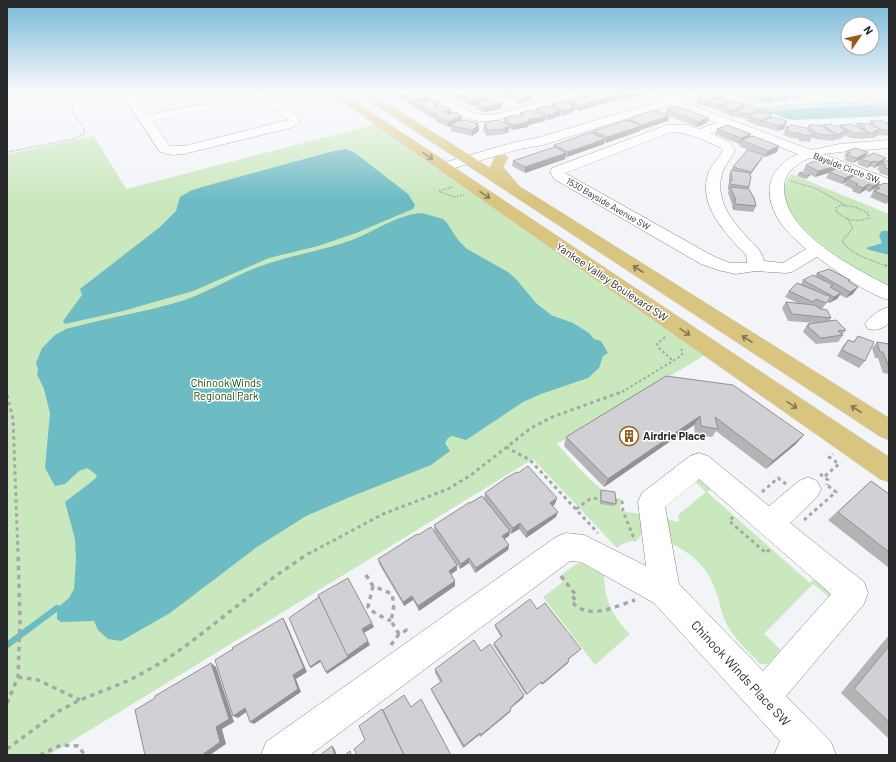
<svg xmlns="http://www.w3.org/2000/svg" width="896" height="762" viewBox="0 0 896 762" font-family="Barlow,sans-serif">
  <rect width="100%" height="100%" fill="#f2f4f8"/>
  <g fill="#cae8bd">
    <path d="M712 92H718L761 108 785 104 889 98V104L787 109 778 111 775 114H762L706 94Z"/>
    <path d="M376 124 705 355 557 444C573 460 599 495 621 499L620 511 640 514 642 531 639 539 624 543 617 548 533 459 49 755H7V154L94 136 126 189Z"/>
    <path d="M791 174 889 214V231H882V243L867 248 869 250 889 255V288C861 272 758 216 791 174Z"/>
    <path d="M700 479 716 485 707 492 810 583 819 573 832 593 830 598 813 584 764 634 781 650 768 664H760C748 651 733 638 725 621 721 611 719 599 715 589 708 568 691 552 671 544L663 518 679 522 678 515 706 492 694 481Z"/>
    <path d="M581 563 604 575C605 601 612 616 630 634L595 665 543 597 563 582 559 577 576 564Z"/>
  </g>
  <g fill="#6dbbc3">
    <path d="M889 104V116L793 120 784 118 775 114 777 111 787 109Z"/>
    <path d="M346 149 355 153 408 194 415 205 413 209 356 233 318 246 269 258 193 291 123 311 65 324 63 321 82 295 80 289 160 227 176 211 180 197 190 191 202 187 334 151Z"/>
    <path d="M422 213 443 219 447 223 458 240 467 249 508 272 516 279 536 303 551 315 573 323 589 333 594 339 601 341 608 353 603 356 599 368 588 378 541 394 523 402 466 440 452 436 448 438 445 443 450 451 431 465 350 497 306 516 257 547 170 613 121 641 108 639 98 630 94 621 61 622 57 619V608L69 598 74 589 76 559 75 539 65 502 95 479 97 475 87 468 79 471 65 484 55 486 45 468 50 413 44 389 37 374 38 369 36 363 42 348 55 335 66 329C102 319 139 313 175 303 204 295 230 278 258 267 287 256 317 252 346 242 372 234 394 215 422 213Z"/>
    <path d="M882 231H889V255L869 250 866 248 882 243 879 235Z"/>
  </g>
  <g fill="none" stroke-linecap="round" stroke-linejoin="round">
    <path stroke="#6dbbc3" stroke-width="2.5" d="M758 110 776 113"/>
    <path stroke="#6dbbc3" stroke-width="6" d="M7 645 57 608"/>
    <g stroke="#828588" stroke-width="1">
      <g id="minor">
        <path d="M121 92H131L148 115 258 93 257 92H269L297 116 300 122 298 124 290 128 184 154 172 155 160 152ZM263 99 288 120 184 146H170L152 121Z"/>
        <path d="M423 92H436L471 112 484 115H493L573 92H590L589 94 497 120C475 126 454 112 436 101 431 98 426 96 423 92Z"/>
        <path d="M642 92H657L671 97 688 92H705L704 94 681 101 811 150 840 144 889 140V148L850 151 823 154 889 179V188L810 158C796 164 784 172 784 189 785 233 854 268 889 286V300C867 294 836 271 817 257L792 272 786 273 755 271 736 274 718 270 701 264 554 179 550 171 552 168 667 125H688L699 129 717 123 670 105 543 145 520 149 444 171 439 170 437 167 439 164 515 142 537 138 660 101 643 94ZM728 127 798 154C770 166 762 191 777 217 784 230 796 240 806 249L783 263 764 261C762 251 755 245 747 237 731 220 715 199 722 174 724 165 732 159 735 150L729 142 710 133ZM672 132C690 133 704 140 721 148L723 150C719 159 711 165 708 174 698 206 726 234 746 255L747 263H730L713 256 565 173Z"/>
        <path d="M889 307V323C882 329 877 331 868 329L865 324C870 316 880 309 889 307Z"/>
        <path d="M699 453 708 456 769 506 799 481 808 477 817 481 821 489 817 497 790 523 864 582 868 593 864 604 786 696 831 742 836 755H774L780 741 654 603 581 562 570 561 310 755H261L266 742 556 537 566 533 584 535 646 566 638 502 642 493 690 456ZM699 479 831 594 763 671 679 584 665 507Z"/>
      </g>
    </g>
    <g stroke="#d0d0d0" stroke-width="1">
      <g id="major">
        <path d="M329 92H341L889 457V482L880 479Z"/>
        <path d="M356 92H369L490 168 496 155H506L508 158 503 167 519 186 889 418V440L881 437Z"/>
      </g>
    </g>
    <g stroke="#a6a7ab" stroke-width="1.5" stroke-dasharray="1.5 1.5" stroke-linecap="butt">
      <path d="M318 92 324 97"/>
      <path d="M712 94 739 103 767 109 801 105 889 101"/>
      <path d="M7 152 74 139 84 134C85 124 77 122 74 114 70 106 72 98 65 92"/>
      <path d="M791 181 817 189 845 205"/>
      <path d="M439 191 452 187"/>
      <path d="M440 192 454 197 464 195"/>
      <path d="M841 205 855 207 868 213 869 218C857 223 845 220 836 211L837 207Z"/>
      <path d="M847 218 853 228 842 241C853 256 871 260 887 266"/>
    </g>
    <g stroke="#a6a7ab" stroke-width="2" stroke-dasharray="2.5 2.5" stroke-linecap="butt">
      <path d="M885 265 889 267"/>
      <path d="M665 337 657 344 658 347 673 361"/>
      <path d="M622 392 681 356 683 352 681 349"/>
    </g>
    <g stroke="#a6a7ab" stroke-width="3" stroke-dasharray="3.5 3.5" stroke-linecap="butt">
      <path d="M7 395 13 419 18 554"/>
      <path d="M506 447 530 460 598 533"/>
      <path d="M820 474 828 480 827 485"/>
      <path d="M825 476 839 464 829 457 833 454"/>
      <path d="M762 492 778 478 786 484"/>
      <path d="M614 500 622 502 623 511 635 541"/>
      <path d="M576 509 590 499 600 498"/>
      <path d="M733 517 729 521 766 553 770 549"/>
      <path d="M804 520 836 492 827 485"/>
      <path d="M308 554 383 514 448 489 471 475 531 428 552 417 624 391"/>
    </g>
    <g stroke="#a6a7ab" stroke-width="3.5" stroke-dasharray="4.5 4.5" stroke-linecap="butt">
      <path d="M366 575 373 586 392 594 394 605 391 621 399 634 407 630 410 632"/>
      <path d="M561 576 575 594 572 596 577 602 574 604C591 620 616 606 635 600"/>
      <path d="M373 586 368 607 376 614 391 621"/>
      <path d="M391 645 399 634"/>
      <path d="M18 677 38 680 80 700"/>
      <path d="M7 703 18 677 20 622 18 553"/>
      <path d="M7 749 59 711 80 700 130 680 164 661 191 642 274 577 309 553"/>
      <path d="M40 755 61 745 78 746 85 755"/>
    </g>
    <use href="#minor" fill="#fff" fill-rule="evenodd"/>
    <use href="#major" fill="#dac580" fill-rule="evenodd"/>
  </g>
  <g fill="#b4b4b7">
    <path d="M388 92H417V94L428 97V100L462 121 479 125V131L472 136 451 131V126L448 127 437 122V121H436V119L434 118 429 117 425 114V113L414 108V106L404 101V100L402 101 395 94 392 95Z"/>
    <path d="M446 92H476L489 98 488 99 502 104 501 109 484 112 476 109V105L471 106 464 102 465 99 460 100 451 96V92L448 93Z"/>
    <path d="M496 92H528L533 95 532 99 519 104 509 98V97L505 98 501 96V94Z"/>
    <path d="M596 92H640L639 96 625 100 620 98V99L578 111 575 109 574 111 563 116 560 115V116L553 118V119L547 120 545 119V121L529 125V126H528V127L512 130 509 128 508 133H505V134L487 136 483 131 484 125H485V122H504V118L519 117H520V113L536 112V108H551L552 104 566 103 567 100 582 98 583 96 596 94Z"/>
    <path d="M725 92H756L753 101 742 98 744 93 736 96Z"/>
    <path d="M758 92H767L771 94 772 92H805L804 93H803L801 97 798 99 788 98V100L779 102 774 100 773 102 763 103 755 101Z"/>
    <path d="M827 92H841L839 96 826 93Z"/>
    <path d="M843 92H889V96L887 95V96L864 98 858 94 856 98 842 96Z"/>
    <path d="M698 96 716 99 744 108 757 111V112L772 116V118L787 121 784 129 777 131 760 126V125L758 126 746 121 747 119 732 116V115L730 116 720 111 721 109 719 110 706 107 707 105 704 106 697 104 698 102 696 101Z"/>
    <path d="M667 109 707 123 697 127 669 116 668 121 640 130V131L606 143 604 142V144L567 157H566L565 159 525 173 512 166 513 161 553 148 554 145 592 133 593 131 627 120 628 119 665 114Z"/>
    <path d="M871 121 886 123 887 121H889V136L879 135 878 136H876L875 138H866V139L850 138 845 135 844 137H843L841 139 834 140 833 141 815 139 812 137 810 142 799 141 798 138H792L783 135 786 127 807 128 809 125 823 126V125L834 126H839L840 125 855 126 857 123 869 124Z"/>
    <path d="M717 129 750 137 779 146 777 152 765 157 763 156 761 160 750 175 749 187V189L756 206 753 212 733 210 732 206V204L728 193 729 190H728V186L729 183V175L733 167 756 153 739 146 740 143 739 144 715 134Z"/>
    <path d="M847 151 868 152 866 156 884 162 889 160V176L879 173 880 171 877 169 880 165 874 168 870 166 867 168 857 164 859 160 853 163 844 160 846 158 844 156Z"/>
    <path d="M806 165 851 172 853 177 880 182 877 186 889 184V202L886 204 870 197 873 193H872L875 188 869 192 865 190 859 194 852 191 853 189 844 185 846 182 842 184 826 178 829 173 815 177 803 171Z"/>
    <path d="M799 173 810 175 808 178 805 179 797 176Z"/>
    <path d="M817 273 849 282 853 294 846 298 840 295 837 299 829 303 827 302 822 309 831 318 829 321 846 330 842 335H843L838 342 816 344 803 332 804 331H803L808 324 815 323 788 321 782 308 786 302 798 303 785 297 789 291 801 284 803 280 815 276Z"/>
    <path d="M858 336 865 361 859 368 837 356 843 346 848 340 853 342Z"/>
    <path d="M877 342 889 344V374L883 373 878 358H875L872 348Z"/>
    <path d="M666 376 796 444 766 469 716 431 712 437 695 435 694 425 604 487 564 446 566 437Z"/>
    <path d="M871 481 889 494V568L828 520 861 490Z"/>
    <path d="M601 490 616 504 614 506 600 504V492Z"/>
    <path d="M485 493 555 504 553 506 556 517 526 538 519 529 511 534 510 532 509 536 505 539 509 545 508 550 475 573 469 563 460 569 434 531V525L470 503 484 498Z"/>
    <path d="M418 535 457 565V570L451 574 455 581V586L419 611 413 600 404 606 379 564 378 559Z"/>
    <path d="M537 609 579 651 568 660V663L542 685 540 683 526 695 493 645 494 643 501 637 495 627V625Z"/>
    <path d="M889 635V739L841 693Z"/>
    <path d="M481 651 524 695 523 698 510 709V712L480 737 479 735 463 748 432 692 431 689 440 682 435 673V669Z"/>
  </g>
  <g fill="#929295">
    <path d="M392 92H395V94L392 95Z"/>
    <path d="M413 92H417V96H403L404 100 402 101V96Z"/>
    <path d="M509 92H520L510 93 509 97 505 98 506 93Z"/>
    <path d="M636 92H640L639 96 625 100 626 95Z"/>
    <path d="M737 92H744V93L736 96Z"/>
    <path d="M804 92 801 97 798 99 800 95Z"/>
    <path d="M465 93V98V97V99L460 100V95Z"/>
    <path d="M621 94 620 99 578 111 579 106Z"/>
    <path d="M533 95 532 99 519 104V99Z"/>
    <path d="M790 95 788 100 779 102 781 97Z"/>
    <path d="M718 96 716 101 708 102 707 105 704 106 706 101Z"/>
    <path d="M428 97V102L414 103V101Z"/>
    <path d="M775 97 773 102 763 103 765 98Z"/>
    <path d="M489 98 488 103 481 102 479 101V105L476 104V105L471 106 472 101Z"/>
    <path d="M730 102 728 107 722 106 721 109 719 110 721 105Z"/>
    <path d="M439 103V108L433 104Z"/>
    <path d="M502 104 501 109 484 112V107Z"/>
    <path d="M745 105 743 110 734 111 732 115 730 116 732 111Z"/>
    <path d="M575 106 574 111 563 116 564 111Z"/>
    <path d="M451 109V115L446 111Z"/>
    <path d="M561 111 560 116 547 120 548 115 553 113Z"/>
    <path d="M757 111 755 116 748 115 746 120 748 114Z"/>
    <path d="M772 115 770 121H762L760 125 758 126 761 121Z"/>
    <path d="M462 116V121L448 127V122Z"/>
    <path d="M546 116 545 121 529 125V126H528V127L512 130 513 125 528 120Z"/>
    <path d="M669 116 668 121 640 130 642 125Z"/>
    <path d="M709 118 707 123 697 127 698 122Z"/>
    <path d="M787 121 784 129 777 131 780 126 784 123Z"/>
    <path d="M478 123V127L479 125V131L472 136V130L475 124Z"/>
    <path d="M641 126 640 131 606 143 607 137Z"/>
    <path d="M509 127 508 133H505V129L504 128Z"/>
    <path d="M751 134 749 140H742L740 143 739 144 741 138Z"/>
    <path d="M605 139 604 144 567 157 568 152Z"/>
    <path d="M779 146 777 152 765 157 768 151Z"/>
    <path d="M868 152 865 157 860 159 859 160 853 163 857 158Z"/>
    <path d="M566 153 565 159 525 173V167Z"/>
    <path d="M764 155 761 160 748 178 751 172Z"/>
    <path d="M886 158 883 164H881L880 165 874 168 878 162Z"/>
    <path d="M874 161 870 166 867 168 871 162Z"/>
    <path d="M837 166 834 171 815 177 818 171Z"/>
    <path d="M855 174 851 179H848L846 182 842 184 845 178Z"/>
    <path d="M880 182 877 187H876L875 188 869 192 873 186Z"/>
    <path d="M868 184 865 190 859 194 863 188Z"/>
    <path d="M858 287 853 294 846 298 850 292Z"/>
    <path d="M841 293 837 299 829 303 834 297Z"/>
    <path d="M700 416 694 425 604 487 608 479Z"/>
    <path d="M804 435 796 444 766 469 773 461Z"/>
    <path d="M557 498 555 504 549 509 550 503Z"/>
    <path d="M558 512 556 517 526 538 527 532Z"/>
    <path d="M520 523 519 529 511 534 513 528Z"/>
    <path d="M510 531 509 536 501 541 502 536Z"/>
    <path d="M509 545 508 550 475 573 476 568Z"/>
    <path d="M469 558V563L460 569 461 564Z"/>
    <path d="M457 565V570L449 576V571Z"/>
    <path d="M455 581V586L419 611 418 606Z"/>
    <path d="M412 596 413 600 404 606 403 602Z"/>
    <path d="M319 597 368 641 370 645 327 674 326 672Z"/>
    <path d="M283 618 286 623 307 672 296 679 301 692 254 724 250 722 293 675Z"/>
    <path d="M372 623 374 627 364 633 362 629Z"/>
    <path d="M320 660 322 661 311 668 310 667Z"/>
    <path d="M569 661 568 663 542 685 543 683Z"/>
    <path d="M211 663 216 667 234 722 222 729 226 744 210 755H202L216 727Z"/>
    <path d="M524 695 523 698 508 710 510 708Z"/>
    <path d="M245 708 249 710 238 718 233 716Z"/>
    <path d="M511 710 510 712 480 737 481 735Z"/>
    <path d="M480 733 479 735 463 748 464 746Z"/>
    <path d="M332 746 334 748 337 755H335Z"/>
  </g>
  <g fill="#d1d1d5" stroke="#929295">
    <path d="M398 92H413L402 96Z"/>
    <path d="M455 92H476L489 98 472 101 465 97 469 96 465 93 460 95Z"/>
    <path d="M517 92H528L533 95 519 99 510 93Z"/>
    <path d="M598 92H614L621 94 579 106 567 100 576 97 583 98 587 97 583 96 591 93 599 94 601 93Z"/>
    <path d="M620 92H636L626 95Z"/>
    <path d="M744 92H756L755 96 744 93Z"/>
    <path d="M759 92 770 93 775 97 765 98 757 96H759Z"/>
    <path d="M773 92H783L790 95 781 97 773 93H775Z"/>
    <path d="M787 92H804L800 95Z"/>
    <path d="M421 93 428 97 423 98 425 99 414 101 403 96Z"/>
    <path d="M708 93 718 96 706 101 699 99 702 98 698 96Z"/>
    <path d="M719 98 730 102 721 105 708 102Z"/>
    <path d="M432 99 439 103 433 104 437 107 444 106 451 109 446 111 449 114 456 112 462 116 448 122 437 117H438L436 116 438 115 434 112H429L425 109 427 108 414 103Z"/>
    <path d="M488 99 502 104 484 107 476 104 481 102 479 101Z"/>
    <path d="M561 101 575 106 564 111 555 107 557 106 552 104Z"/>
    <path d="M734 102 745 105 732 111 722 106Z"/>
    <path d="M546 106 561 111 553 113 554 114 548 115 536 108Z"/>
    <path d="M677 106 709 118 698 122 667 109Z"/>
    <path d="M747 107 757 111 748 114 734 111Z"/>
    <path d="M530 110 546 116 528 120 530 121 527 122H528L513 125 505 121 508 120 504 118 514 115 519 117 522 116 521 115 524 114 520 113Z"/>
    <path d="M655 110 669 116 642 125 628 119 645 113Z"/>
    <path d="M759 112 772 115 771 116H772L761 121 748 115Z"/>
    <path d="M774 117 787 121 784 123H786L780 126 762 121Z"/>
    <path d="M464 120 478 123 475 124 479 125 472 130 451 126 458 121H461Z"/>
    <path d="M499 120 501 122H504L509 127 504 128 505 129 488 130 484 125H487L485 122Z"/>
    <path d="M627 120 641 126 607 137 593 131Z"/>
    <path d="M871 121H882L889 125V130H882L870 123H874Z"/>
    <path d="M857 123 870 124 881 130 875 131 878 132 870 133 863 129 865 128Z"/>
    <path d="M831 124 834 126H839L847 132H841L844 134H836L823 125Z"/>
    <path d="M852 124 869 133H853L840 125Z"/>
    <path d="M727 125 751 134 741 138 717 129Z"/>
    <path d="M793 125 807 128 813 136 802 135 800 133H794L785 130 789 128 786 127Z"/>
    <path d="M809 125H821L836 136 818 134 808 127 811 126Z"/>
    <path d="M591 132 605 139 568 152 554 145Z"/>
    <path d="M753 136 779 146 768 151 742 140Z"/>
    <path d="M555 147 566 153 525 167 513 161 542 151Z"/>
    <path d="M855 148 868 152 857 158 847 155 850 153 847 151Z"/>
    <path d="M747 150 764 155 751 172 733 167Z"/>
    <path d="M874 153 886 158 878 162 874 161 871 162 860 159Z"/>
    <path d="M889 160V169L883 167 886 165 881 164Z"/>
    <path d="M814 161H826L837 166 818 171 806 165Z"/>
    <path d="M841 167 852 171 850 172 855 174 845 178 829 172Z"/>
    <path d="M731 170 750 173V176H751L749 187 730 184V180L732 181Z"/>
    <path d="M802 172 810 175 807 176 799 173Z"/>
    <path d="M856 175 868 177 880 182 873 186 868 184 863 188 856 185 858 184 848 179Z"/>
    <path d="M884 183 889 184V197L874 191 880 188 876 187Z"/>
    <path d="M730 187 749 189 754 198 756 206 736 204 734 200H736Z"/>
    <path d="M829 269 850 280 848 281 858 287 850 292 817 273Z"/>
    <path d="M813 275 833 285 830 287 841 293 834 297 803 280Z"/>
    <path d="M797 283 831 297 826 303 816 299 813 302 789 291Z"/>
    <path d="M786 302 814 305 821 309 827 310 831 318 792 314Z"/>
    <path d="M836 320 846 330 838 331 843 335 821 338 807 326H809L808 324Z"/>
    <path d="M858 336 874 342 865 361 842 350 848 340 854 342Z"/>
    <path d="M877 342 889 344V367L883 352H880Z"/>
    <path d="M666 376 733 385 804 435 773 461 715 417 718 429 701 426 700 416 608 479 566 437Z"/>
    <path d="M528 466 557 498 550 503 558 512 527 532 520 523 513 528 485 493 506 478 517 472 518 473Z"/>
    <path d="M871 481 889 494V552L838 512Z"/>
    <path d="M601 490 615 492 616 504 601 501Z"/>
    <path d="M482 496 510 531 502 536 509 545 476 568 469 558 461 564 434 525 470 502V503Z"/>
    <path d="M431 527 457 565 449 571 455 581 418 606 412 596 403 602 378 559 417 534 418 535Z"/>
    <path d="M348 578 372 623 362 629 368 641 347 656 318 595Z"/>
    <path d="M319 597 348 657 326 672 320 660 310 667 289 618Z"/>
    <path d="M530 599 537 609 545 603 581 649 568 659 569 661 543 683 541 682 527 694 494 643 502 636 495 625Z"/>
    <path d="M283 618 304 668 293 675 298 689 250 722 245 708 233 716 215 660 233 649 232 648Z"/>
    <path d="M474 640 481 651 490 644 524 695 510 708 511 710 481 735 480 733 464 746 431 689 442 681 435 669Z"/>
    <path d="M889 646V722L854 689Z"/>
    <path d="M211 663 229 719 216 727 220 742 202 755H145L135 710 155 698V696Z"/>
    <path d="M404 695 411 707 421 699 451 755H404L383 710Z"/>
    <path d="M382 709 404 755H357L354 749 365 740 359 726Z"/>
    <path d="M332 746 335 755H320Z"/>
    <path d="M350 751 351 755H345Z"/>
  </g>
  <defs><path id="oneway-shaft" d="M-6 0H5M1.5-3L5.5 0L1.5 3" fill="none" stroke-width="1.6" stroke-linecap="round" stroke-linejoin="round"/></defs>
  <g stroke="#817756">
    <use href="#oneway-shaft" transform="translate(428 156) rotate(34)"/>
    <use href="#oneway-shaft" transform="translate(485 195) rotate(34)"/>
    <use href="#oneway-shaft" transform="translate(638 269) rotate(-147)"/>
    <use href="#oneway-shaft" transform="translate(685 332) rotate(34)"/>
    <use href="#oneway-shaft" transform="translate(747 339) rotate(-147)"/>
    <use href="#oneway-shaft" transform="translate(792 405) rotate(34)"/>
    <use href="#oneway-shaft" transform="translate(856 409) rotate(-147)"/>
  </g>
  <linearGradient id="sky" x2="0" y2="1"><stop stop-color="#77b7d9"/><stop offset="0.46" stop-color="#f9fafc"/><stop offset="1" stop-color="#f9fafc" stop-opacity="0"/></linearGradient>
  <rect width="896" height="199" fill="url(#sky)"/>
  <defs>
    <g id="building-ring" transform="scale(1)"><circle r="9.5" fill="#fff" stroke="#965d19" stroke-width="1.5"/><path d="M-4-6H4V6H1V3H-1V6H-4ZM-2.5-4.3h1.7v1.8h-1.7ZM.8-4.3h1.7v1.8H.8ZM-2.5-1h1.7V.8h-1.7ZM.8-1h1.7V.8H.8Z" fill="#965d19"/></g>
  </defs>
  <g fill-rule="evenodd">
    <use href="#building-ring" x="629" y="436"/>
  </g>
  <g text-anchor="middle" stroke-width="3" stroke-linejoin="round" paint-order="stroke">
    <g font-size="9" fill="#28292b" stroke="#fff">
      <text transform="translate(846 168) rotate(21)" y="3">Bayside Circle SW</text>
      <text transform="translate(608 204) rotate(30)" y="3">1530 Bayside Avenue SW</text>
    </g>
    <g font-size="11" fill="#28292b" stroke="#fff">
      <text transform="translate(612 282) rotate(34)" y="4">Yankee Valley Boulevard SW</text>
    </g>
    <g font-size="11" fill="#1e4900" stroke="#fff">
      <text x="226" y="387">Chinook Winds<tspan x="226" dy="13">Regional Park</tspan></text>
    </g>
    <g font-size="11" font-weight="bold" fill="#28292b" stroke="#fff" text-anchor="start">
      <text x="643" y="440">Airdrie Place</text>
    </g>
    <g font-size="13" fill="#28292b" stroke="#fff">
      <text transform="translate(741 673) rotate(47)" y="5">Chinook Winds Place SW</text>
    </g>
  </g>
  <rect width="896" height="762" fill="none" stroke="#28292b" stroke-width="16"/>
  <g transform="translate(860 36) rotate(56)"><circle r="19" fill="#ffffff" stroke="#a9a9aa"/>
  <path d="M0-3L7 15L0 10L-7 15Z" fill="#965d19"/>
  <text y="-6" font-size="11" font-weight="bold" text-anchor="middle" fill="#28292b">N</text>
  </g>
</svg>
